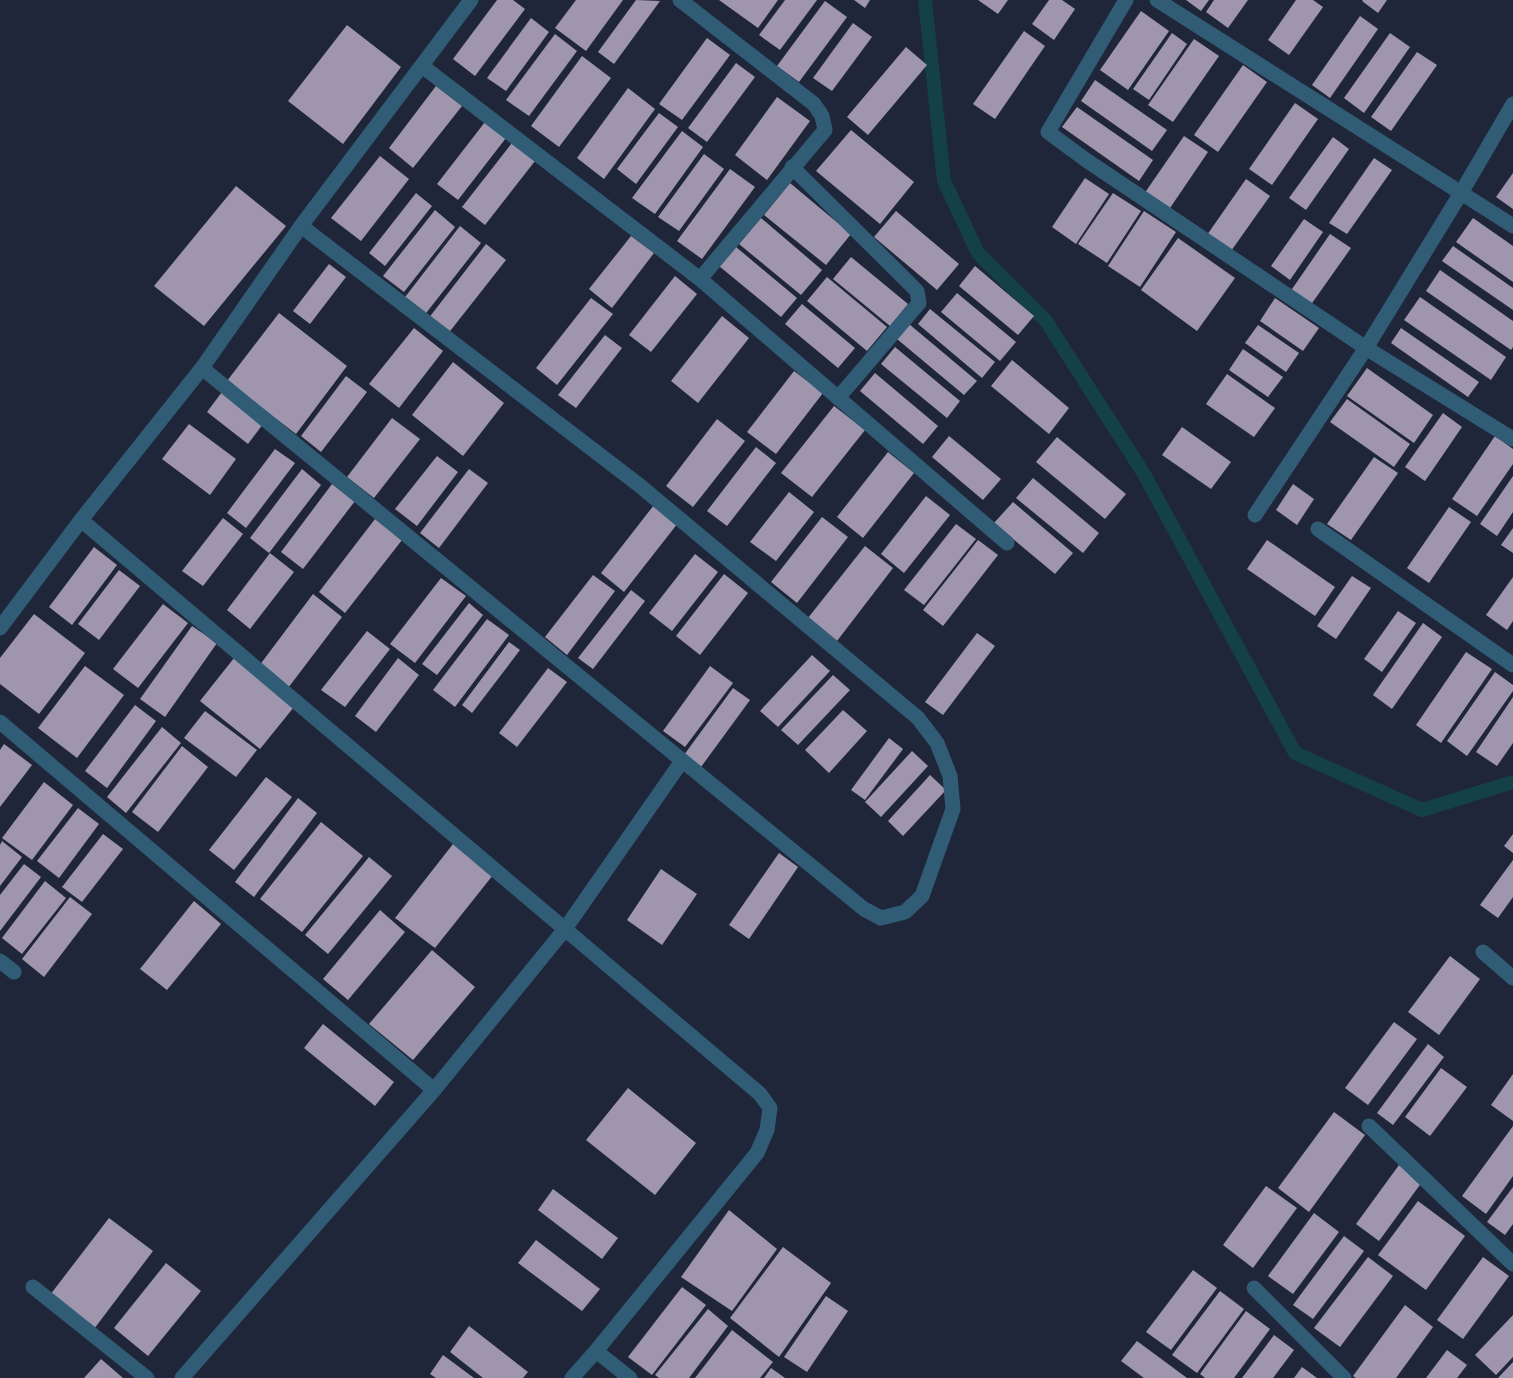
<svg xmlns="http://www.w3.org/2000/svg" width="1513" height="1378" viewBox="0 0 1513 1378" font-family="'Sofia Sans Condensed',sans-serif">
  <rect width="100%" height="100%" fill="#202639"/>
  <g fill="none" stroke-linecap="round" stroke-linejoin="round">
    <path stroke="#134145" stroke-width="14" d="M925 0 944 181 978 253 1046 321 1144 474 1295 753 1422 810 1513 782"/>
  </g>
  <g fill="#9f96ae">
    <path d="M497 0H513L525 9 475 76 453 59Z"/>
    <path d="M576 0H623L586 51 555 28Z"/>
    <path d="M636 0 660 1 614 64 598 52Z"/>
    <path d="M719 0H778L758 28Z"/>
    <path d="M785 0H817L780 50 759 35Z"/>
    <path d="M854 0H870L865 8Z"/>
    <path d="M978 0H1008L998 14Z"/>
    <path d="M1049 0H1062L1075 9 1054 40 1032 24Z"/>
    <path d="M1186 0H1209L1201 11Z"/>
    <path d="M1214 0H1248L1228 28 1206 12Z"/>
    <path d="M1296 0H1313L1323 7 1289 55 1268 40Z"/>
    <path d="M1363 0H1387L1378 13 1362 1Z"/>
    <path d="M825 1 847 17 799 82 777 66Z"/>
    <path d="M1141 11 1169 31 1128 90 1100 70Z"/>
    <path d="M1360 16 1378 29 1330 98 1312 85Z"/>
    <path d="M531 18 549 32 506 91 487 78Z"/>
    <path d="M853 23 872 37 832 91 813 78Z"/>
    <path d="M347 25 401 67 343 144 288 101Z"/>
    <path d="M1024 31 1045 46 995 119 973 104Z"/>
    <path d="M1172 33 1187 44 1149 100 1133 89Z"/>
    <path d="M1390 33 1410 47 1364 113 1344 98Z"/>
    <path d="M555 34 577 51 529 116 506 100Z"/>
    <path d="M707 38 730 55 682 120 659 104Z"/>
    <path d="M1194 39 1219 56 1173 122 1148 105Z"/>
    <path d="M906 47 927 65 868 135 847 117Z"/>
    <path d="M1417 52 1437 65 1391 131 1371 117Z"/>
    <path d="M582 56 611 78 559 147 531 126Z"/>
    <path d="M736 63 755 77 707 142 688 128Z"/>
    <path d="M1243 65 1267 82 1218 152 1194 135Z"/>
    <path d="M1095 80 1167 130 1152 151 1081 101Z"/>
    <path d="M436 86 462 106 413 168 389 148Z"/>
    <path d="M628 88 655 109 604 179 577 158Z"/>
    <path d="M777 97 810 121 767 180 735 155Z"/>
    <path d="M1295 103 1318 119 1272 185 1249 169Z"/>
    <path d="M1077 107 1153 160 1139 181 1062 127Z"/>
    <path d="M659 113 678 127 636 184 617 169Z"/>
    <path d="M485 122 506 138 458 200 437 184Z"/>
    <path d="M851 130 914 182 880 224 816 171Z"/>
    <path d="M682 131 703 147 655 214 632 198Z"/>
    <path d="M1184 136 1208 152 1168 211 1144 194Z"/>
    <path d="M1333 137 1349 149 1306 210 1289 198Z"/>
    <path d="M512 143 535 161 485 225 462 207Z"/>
    <path d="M704 154 724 169 679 231 658 217Z"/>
    <path d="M380 156 409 179 361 241 331 218Z"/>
    <path d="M1374 158 1392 170 1347 234 1329 223Z"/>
    <path d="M730 169 755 187 702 259 677 241Z"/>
    <path d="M1513 173V209L1496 197Z"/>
    <path d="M1085 178 1109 194 1076 244 1052 227Z"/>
    <path d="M1246 179 1270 196 1231 251 1207 235Z"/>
    <path d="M790 183 851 234 826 265 764 215Z"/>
    <path d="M236 186 286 226 204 326 154 286Z"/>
    <path d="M416 193 432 206 385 266 369 253Z"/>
    <path d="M1113 193 1141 211 1107 263 1078 244Z"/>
    <path d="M435 210 455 227 404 292 383 276Z"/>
    <path d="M896 211 959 264 937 290 874 237Z"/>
    <path d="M1144 211 1176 232 1140 287 1108 266Z"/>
    <path d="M761 218 822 270 801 295 739 244Z"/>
    <path d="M1473 218 1513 246V282L1456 242Z"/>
    <path d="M1304 219 1323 232 1290 280 1271 266Z"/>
    <path d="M460 226 481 243 423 317 402 301Z"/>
    <path d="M1330 234 1351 248 1310 306 1290 292Z"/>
    <path d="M631 236 654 253 612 308 589 289Z"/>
    <path d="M1178 238 1235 278 1197 331 1141 290Z"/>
    <path d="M486 244 506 260 447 335 428 319Z"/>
    <path d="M1453 246 1513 288V310L1442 261Z"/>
    <path d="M736 247 797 298 781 317 719 266Z"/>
    <path d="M851 257 908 304 890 326 833 279Z"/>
    <path d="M329 264 346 277 310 324 293 311Z"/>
    <path d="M975 266 1034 316 1018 335 959 286Z"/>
    <path d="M1440 270 1513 321V347L1511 350 1426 291Z"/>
    <path d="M675 276 697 294 651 352 629 335Z"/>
    <path d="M827 277 887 327 867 351 807 301Z"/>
    <path d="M957 293 1016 342 1000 361 941 312Z"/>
    <path d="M1420 297 1506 357 1491 380 1404 320Z"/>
    <path d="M591 298 613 314 557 385 536 368Z"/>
    <path d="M1275 298 1319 328 1303 351 1260 321Z"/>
    <path d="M802 304 855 348 838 368 785 324Z"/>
    <path d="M930 309 995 362 982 378 918 324Z"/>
    <path d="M279 313 347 366 296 434 227 381Z"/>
    <path d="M722 316 749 338 698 403 671 381Z"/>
    <path d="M909 324 977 381 964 395 897 339Z"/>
    <path d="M1258 325 1299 353 1286 372 1245 343Z"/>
    <path d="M414 328 443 351 399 408 369 384Z"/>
    <path d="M1401 328 1479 382 1468 397 1391 343Z"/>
    <path d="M605 335 622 348 576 408 558 395Z"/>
    <path d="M895 347 960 401 947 418 881 364Z"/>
    <path d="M1243 349 1283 377 1268 397 1229 370Z"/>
    <path d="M1012 360 1069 408 1049 434 991 386Z"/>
    <path d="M453 362 504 403 463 456 412 415Z"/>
    <path d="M1367 368 1433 415 1414 443 1347 396Z"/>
    <path d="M794 371 823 393 776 454 747 432Z"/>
    <path d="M875 373 938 426 923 444 860 391Z"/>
    <path d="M1227 374 1275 408 1254 437 1206 404Z"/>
    <path d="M346 376 367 392 321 452 301 436Z"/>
    <path d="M222 392 263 424 248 444 207 412Z"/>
    <path d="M1347 399 1410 444 1394 467 1330 422Z"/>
    <path d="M834 406 865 430 812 497 781 473Z"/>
    <path d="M1443 413 1462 427 1425 481 1405 467Z"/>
    <path d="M392 418 420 439 374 498 347 477Z"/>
    <path d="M717 419 745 441 693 507 666 486Z"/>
    <path d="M189 424 236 459 210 495 162 459Z"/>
    <path d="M1182 427 1231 462 1211 489 1162 455Z"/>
    <path d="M949 436 1001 479 983 500 932 457Z"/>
    <path d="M1495 436 1513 449V464L1477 516 1452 499Z"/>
    <path d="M1057 437 1126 494 1105 519 1036 462Z"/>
    <path d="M756 447 776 463 727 526 707 511Z"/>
    <path d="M275 449 295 463 246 528 227 513Z"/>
    <path d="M888 452 914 473 863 538 837 517Z"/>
    <path d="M437 456 458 472 417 526 395 509Z"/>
    <path d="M1374 457 1398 473 1351 540 1327 524Z"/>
    <path d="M302 469 321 485 269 553 250 538Z"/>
    <path d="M469 469 488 483 439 548 420 533Z"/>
    <path d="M1513 476V512L1497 536 1480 524Z"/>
    <path d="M1033 478 1099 533 1083 553 1016 498Z"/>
    <path d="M332 484 355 501 303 569 281 552Z"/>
    <path d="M1293 484 1314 499 1297 525 1276 510Z"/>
    <path d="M789 492 814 512 776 561 750 542Z"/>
    <path d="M926 496 950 515 904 573 881 554Z"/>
    <path d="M1013 502 1073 553 1055 574 994 523Z"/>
    <path d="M654 505 678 523 624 592 601 573Z"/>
    <path d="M1449 507 1471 522 1429 583 1407 568Z"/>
    <path d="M822 517 848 537 797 603 771 582Z"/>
    <path d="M223 518 243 534 203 586 182 571Z"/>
    <path d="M375 519 402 540 345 613 319 592Z"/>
    <path d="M956 524 976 539 924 605 904 590Z"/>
    <path d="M1513 528V553L1501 545Z"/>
    <path d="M978 540 998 555 943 626 923 610Z"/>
    <path d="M1267 540 1335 587 1315 616 1247 569Z"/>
    <path d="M865 546 893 568 837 641 808 618Z"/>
    <path d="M94 547 117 565 72 625 49 607Z"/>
    <path d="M270 553 294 572 250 629 227 610Z"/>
    <path d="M695 554 718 572 672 631 649 613Z"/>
    <path d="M119 570 140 586 99 640 78 624Z"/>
    <path d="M724 574 748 593 700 655 676 636Z"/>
    <path d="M593 575 615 591 567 655 545 637Z"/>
    <path d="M1352 576 1371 588 1336 639 1317 626Z"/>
    <path d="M1513 577V621L1507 630 1486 615Z"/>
    <path d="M441 578 466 596 415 663 390 644Z"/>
    <path d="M631 590 645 601 593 669 578 658Z"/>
    <path d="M313 594 342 617 288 688 259 666Z"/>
    <path d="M469 603 483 615 437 675 422 664Z"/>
    <path d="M163 604 188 623 138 688 113 669Z"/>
    <path d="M1398 611 1416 623 1382 672 1364 659Z"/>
    <path d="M34 614 85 653 39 714 0 684V658Z"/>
    <path d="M487 619 509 635 455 707 433 690Z"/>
    <path d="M1423 623 1442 637 1392 709 1373 695Z"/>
    <path d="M192 626 217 643 165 717 140 699Z"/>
    <path d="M367 631 390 649 345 707 321 690Z"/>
    <path d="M977 633 995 646 943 715 925 702Z"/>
    <path d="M509 642 520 650 472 713 462 705Z"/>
    <path d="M1466 652 1492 669 1441 743 1416 725Z"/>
    <path d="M812 655 830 671 778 727 760 711Z"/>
    <path d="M234 658 294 707 260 749 200 701Z"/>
    <path d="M398 658 419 675 376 732 355 716Z"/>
    <path d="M85 666 124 695 77 758 38 728Z"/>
    <path d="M710 666 733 683 685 747 663 731Z"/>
    <path d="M548 668 567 682 517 747 499 733Z"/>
    <path d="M1495 672 1513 685V691L1467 756 1447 741Z"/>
    <path d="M833 675 850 690 798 745 781 730Z"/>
    <path d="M733 688 750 700 701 767 684 755Z"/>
    <path d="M1513 697V743L1497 766 1476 752Z"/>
    <path d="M135 705 156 721 107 788 85 771Z"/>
    <path d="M843 710 867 731 829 773 805 750Z"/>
    <path d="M205 711 257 750 236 777 184 738Z"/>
    <path d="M162 727 181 743 126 813 107 797Z"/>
    <path d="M889 738 903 749 865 800 851 790Z"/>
    <path d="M4 744 32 765 0 807V750Z"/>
    <path d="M182 746 208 767 158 832 132 812Z"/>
    <path d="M912 751 928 766 881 817 865 802Z"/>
    <path d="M930 775 946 790 903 836 888 821Z"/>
    <path d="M266 777 292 797 234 870 209 850Z"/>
    <path d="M44 782 73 805 32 860 2 838Z"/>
    <path d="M298 798 317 813 254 897 235 882Z"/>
    <path d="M78 808 99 824 59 878 37 861Z"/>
    <path d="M321 822 363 856 302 932 260 899Z"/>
    <path d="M103 834 123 849 82 902 62 887Z"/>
    <path d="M1513 834V853L1504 846Z"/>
    <path d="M2 841 22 857 0 886V845Z"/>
    <path d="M453 844 493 875 435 948 395 918Z"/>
    <path d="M779 853 798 867 749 939 729 925Z"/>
    <path d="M369 857 392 876 328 954 305 935Z"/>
    <path d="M1513 860V897L1498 918 1480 905Z"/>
    <path d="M24 864 41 877 0 931V895Z"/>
    <path d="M661 869 697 894 662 945 627 920Z"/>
    <path d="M45 881 66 898 22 954 2 938Z"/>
    <path d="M70 897 92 914 44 977 22 959Z"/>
    <path d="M194 901 221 924 167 990 140 969Z"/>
    <path d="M380 910 405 932 348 1000 323 979Z"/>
    <path d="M432 950 475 987 413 1060 369 1024Z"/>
    <path d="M1450 956 1480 979 1439 1035 1408 1012Z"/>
    <path d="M1394 1022 1417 1039 1368 1105 1345 1088Z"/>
    <path d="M323 1024 394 1082 375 1106 304 1048Z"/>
    <path d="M1428 1044 1444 1057 1393 1125 1377 1113Z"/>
    <path d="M1441 1068 1467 1087 1430 1136 1405 1117Z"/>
    <path d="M1513 1074V1121L1491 1105Z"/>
    <path d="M628 1088 696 1143 655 1195 586 1140Z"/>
    <path d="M1334 1112 1365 1135 1309 1212 1278 1188Z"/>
    <path d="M1513 1126V1176L1486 1214 1462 1196Z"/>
    <path d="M1399 1165 1422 1182 1379 1241 1356 1224Z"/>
    <path d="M1266 1186 1297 1208 1253 1268 1223 1245Z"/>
    <path d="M1513 1187V1224L1505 1235 1487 1222Z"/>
    <path d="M553 1189 618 1238 602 1259 538 1210Z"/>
    <path d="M1418 1201 1465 1236 1426 1290 1378 1255Z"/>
    <path d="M729 1210 777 1249 732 1311 681 1277Z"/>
    <path d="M1314 1213 1339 1232 1293 1294 1268 1276Z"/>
    <path d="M109 1218 153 1251 94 1329 50 1295Z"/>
    <path d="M1344 1236 1364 1251 1313 1319 1293 1305Z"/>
    <path d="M536 1240 600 1289 582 1311 518 1263Z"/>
    <path d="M783 1247 831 1283 779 1357 730 1318Z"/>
    <path d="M1368 1257 1393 1276 1340 1347 1314 1328Z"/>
    <path d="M1483 1257 1509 1276 1463 1339 1437 1320Z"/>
    <path d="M166 1263 201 1291 148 1356 114 1328Z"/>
    <path d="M1193 1270 1217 1288 1171 1350 1146 1332Z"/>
    <path d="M682 1287 706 1305 652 1375 628 1357Z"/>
    <path d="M1220 1291 1244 1309 1197 1373 1172 1355Z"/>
    <path d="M826 1296 848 1311 807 1372 784 1357Z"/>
    <path d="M1405 1305 1433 1327 1396 1378H1356L1353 1376Z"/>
    <path d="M708 1309 728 1326 689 1378H659L655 1375Z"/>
    <path d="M1246 1311 1270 1329 1234 1378H1205L1200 1374Z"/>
    <path d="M1513 1315V1357L1496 1375 1475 1355Z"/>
    <path d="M469 1326 528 1372 523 1378H483L450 1352Z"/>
    <path d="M732 1330 773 1362 760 1378H695Z"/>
    <path d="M1274 1335 1294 1350 1273 1378H1242Z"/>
    <path d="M1137 1341 1187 1378H1144L1121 1361Z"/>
    <path d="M1447 1350 1467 1365 1457 1378H1426Z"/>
    <path d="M443 1355 474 1378H436L430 1374Z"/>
    <path d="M101 1359 123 1378H84Z"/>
    <path d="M1513 1362V1378H1498Z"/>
    <path d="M1302 1367 1317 1378H1294Z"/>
    <path d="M771 1368 785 1378H764Z"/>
  </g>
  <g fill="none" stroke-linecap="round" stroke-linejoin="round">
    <g stroke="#305c75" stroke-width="15">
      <path d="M680 0 814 104 822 116 825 130 700 279"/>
      <path d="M1126 0 1048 132 1086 160 1366 348 1513 439"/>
      <path d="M1157 0 1513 226"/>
      <path d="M422 66 700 279 1007 543"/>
      <path d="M792 167 917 291 919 303 838 398"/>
      <path d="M202 368 864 909 881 918 905 912 922 896 953 809 950 776 937 743 918 718 639 485 301 226"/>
      <path d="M1255 515 1366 348 1461 193 1513 104"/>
      <path d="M81 520 760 1094 770 1108 767 1130 757 1153 596 1351 572 1378"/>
      <path d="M1318 529 1513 665"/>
      <path d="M0 628 81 520 202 368 301 226 471 0"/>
      <path d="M0 722 434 1090"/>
      <path d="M1483 952 1513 978"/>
      <path d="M0 961 14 972"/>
      <path d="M1369 1126 1513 1264"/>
      <path d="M33 1287 147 1378"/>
      <path d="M1254 1288 1344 1378"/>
      <path d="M596 1351 630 1378"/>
      <path d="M182 1378 434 1090 565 929 682 761"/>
    </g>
  </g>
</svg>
